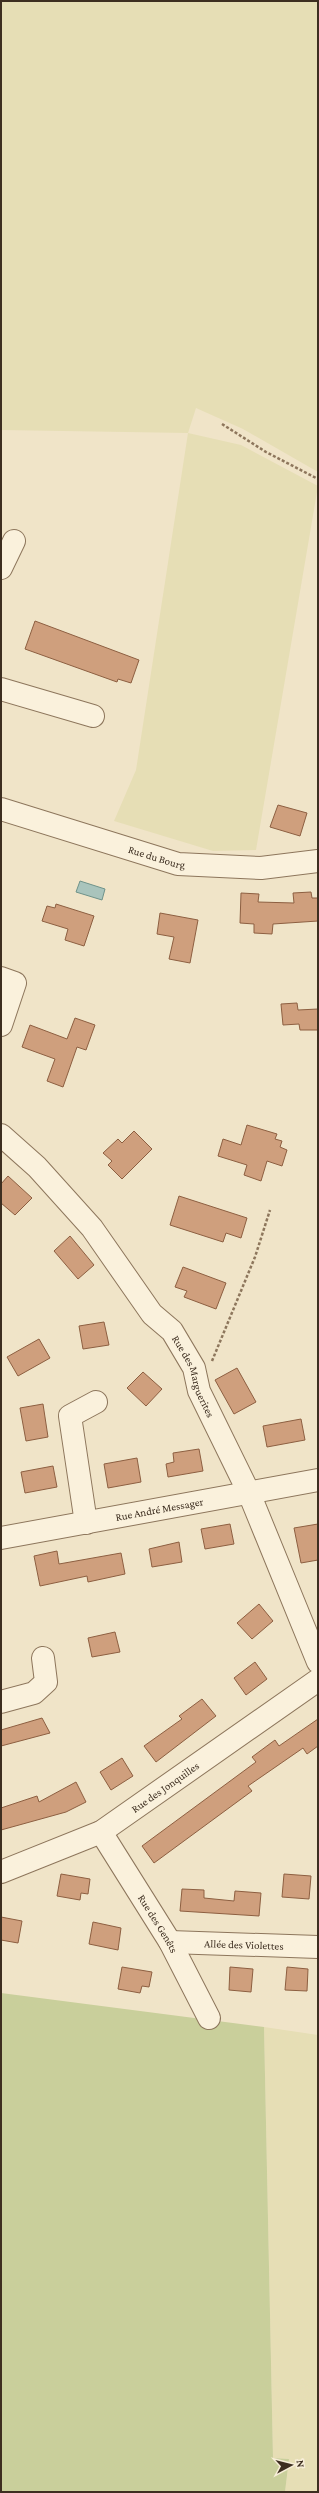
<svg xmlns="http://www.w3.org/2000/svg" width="319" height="2493" viewBox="0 0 319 2493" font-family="'Crimson Pro',serif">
  <rect width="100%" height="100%" fill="#f0e4c8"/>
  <g fill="#e6deb5">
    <path d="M1 1H318V472L243 429 196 408 188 433 241 445 318 486 256 850 213 851 114 821 136 770 188 433 1 430Z"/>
    <path d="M264 2027 318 2035V2492H285L289 2459 273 2458Z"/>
  </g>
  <path fill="#c9cf9b" d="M1 1993 264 2027 273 2458 289 2459 285 2492H1Z"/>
  <path fill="#a9c4bc" stroke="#6f938a" d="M80 881 105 889 102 900 76 892Z"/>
  <g fill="#cf9f7d" stroke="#8d5f41">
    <path d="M35 621 139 660 131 683 118 679 117 682 25 649Z"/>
    <path d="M278 805 307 813 300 836 270 827Z"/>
    <path d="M311 892 312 898H318V921L273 924 272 934 254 933V924L240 923 241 893 259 894 258 902 294 903 293 893Z"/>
    <path d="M56 904 94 916 84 946 65 940 68 929 42 921 47 906 55 908Z"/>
    <path d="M160 913 198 920 190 963 169 959 174 937 157 934Z"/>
    <path d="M297 1003 298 1010 318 1009V1030H300L299 1024 283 1025 281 1004Z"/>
    <path d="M75 1018 95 1025 86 1050 77 1047 63 1087 47 1081 55 1059 22 1047 30 1025 67 1039Z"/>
    <path d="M247 1125 277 1134 275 1139 282 1141 280 1147 287 1150 282 1166 267 1161 261 1181 244 1175 247 1165 218 1156 223 1139 241 1145Z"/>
    <path d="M134 1131 152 1149 122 1179 108 1165 112 1161 103 1153 118 1139 122 1143Z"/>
    <path d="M8 1176 32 1198 15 1215 1 1203V1184Z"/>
    <path d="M179 1196 247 1218 241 1238 226 1233 223 1242 170 1225Z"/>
    <path d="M70 1236 94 1265 78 1279 54 1251Z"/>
    <path d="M183 1267 226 1283 216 1309 184 1297 187 1291 175 1287Z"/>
    <path d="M104 1322 109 1345 83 1349 79 1326Z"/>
    <path d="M39 1339 50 1358 18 1376 7 1357Z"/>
    <path d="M237 1368 256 1402 234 1414 215 1380Z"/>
    <path d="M143 1372 162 1389 146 1406 127 1388Z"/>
    <path d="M43 1404 48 1437 26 1441 20 1408Z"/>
    <path d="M301 1419 305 1440 267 1447 263 1426Z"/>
    <path d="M199 1449 203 1471 168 1477 166 1464 174 1462 173 1453Z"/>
    <path d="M137 1458 141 1482 108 1488 104 1464Z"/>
    <path d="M53 1466 57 1487 25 1493 21 1472Z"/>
    <path d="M230 1524 234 1544 205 1549 201 1529Z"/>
    <path d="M318 1524V1560L301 1563 294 1528Z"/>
    <path d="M179 1542 182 1562 152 1567 149 1549Z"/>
    <path d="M57 1551 59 1564 121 1553 125 1574 88 1582 87 1576 40 1586 34 1556Z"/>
    <path d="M259 1604 273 1621 252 1639 237 1623Z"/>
    <path d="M115 1632 120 1652 92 1657 88 1638Z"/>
    <path d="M255 1662 267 1679 246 1695 234 1678Z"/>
    <path d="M202 1699 216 1716 156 1762 144 1746 182 1719 179 1716Z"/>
    <path d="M42 1718 50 1733 1 1746V1730Z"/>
    <path d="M318 1719V1746L307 1754 303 1748 248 1786 252 1791 154 1863 142 1846 256 1762 252 1757 275 1740 279 1746Z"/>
    <path d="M122 1758 133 1776 111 1790 100 1772Z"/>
    <path d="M76 1782 86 1802 66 1812 1 1830V1808L37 1796 39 1802Z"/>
    <path d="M61 1874 90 1879 88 1894 81 1893 80 1900 57 1896Z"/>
    <path d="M284 1874 311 1876 309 1899 282 1897Z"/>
    <path d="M182 1889 204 1890V1898L234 1901 235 1891 261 1893 259 1916 180 1911Z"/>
    <path d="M1 1917 22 1921 18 1943 1 1940Z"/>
    <path d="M93 1922 121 1928 118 1950 89 1944Z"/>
    <path d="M122 1967 152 1972 149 1987 142 1986 140 1993 118 1989Z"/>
    <path d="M230 1967 253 1969 251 1992 229 1990Z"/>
    <path d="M287 1967 308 1969 307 1991 285 1990Z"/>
  </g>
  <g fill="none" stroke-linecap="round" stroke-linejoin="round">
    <g stroke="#8d765c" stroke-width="24">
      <g id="minor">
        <path d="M1 568 14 541"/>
        <path d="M1 689 93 716"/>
        <path id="s1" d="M1 809 178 864 261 868 318 861"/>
        <path d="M1 978 15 983 1 1025"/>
        <path id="s2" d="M1 1135 37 1167 92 1228 152 1314 172 1331 194 1368 199 1391 249 1493 318 1662"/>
        <path d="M86 1523 70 1416 96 1402"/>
        <path id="s3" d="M1 1538 318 1480"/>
        <path d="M1 1702 34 1693 46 1682 43 1658"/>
        <path id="s4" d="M101 1832 170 1942 209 2018"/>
        <path id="s5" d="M1 1872 101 1832 318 1680"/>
        <path id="s6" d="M170 1942 318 1947"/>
      </g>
    </g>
    <g stroke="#8d765c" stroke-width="2.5" stroke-dasharray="3 2" stroke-linecap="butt">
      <path d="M222 424 266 452 318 479"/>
      <path d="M212 1361 255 1257 270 1210"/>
    </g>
    <use href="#minor" stroke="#faf1dc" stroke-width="22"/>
  </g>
  <g text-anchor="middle" stroke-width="3" stroke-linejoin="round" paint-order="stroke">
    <g font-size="11" fill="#3d2e20" stroke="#f7eed8">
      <text dy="4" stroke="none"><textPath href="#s1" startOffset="163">Rue du Bourg</textPath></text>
      <text dy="4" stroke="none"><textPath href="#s2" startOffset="312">Rue des Marguerites</textPath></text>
      <text dy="4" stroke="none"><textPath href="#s3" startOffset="161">Rue André Messager</textPath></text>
      <text dy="4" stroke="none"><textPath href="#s5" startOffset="186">Rue des Jonquilles</textPath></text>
      <text dy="4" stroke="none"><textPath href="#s4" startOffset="108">Rue des Genêts</textPath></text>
      <text dy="4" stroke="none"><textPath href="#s6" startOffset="74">Allée des Violettes</textPath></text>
    </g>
  </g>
  <rect width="319" height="2493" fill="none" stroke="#3d2e20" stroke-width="4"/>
  <g transform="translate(291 2465) rotate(83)" stroke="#f7eed8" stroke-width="3" paint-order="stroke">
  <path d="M0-3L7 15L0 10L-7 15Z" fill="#3d2e20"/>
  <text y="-6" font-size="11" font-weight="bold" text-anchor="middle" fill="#3d2e20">N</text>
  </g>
</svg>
